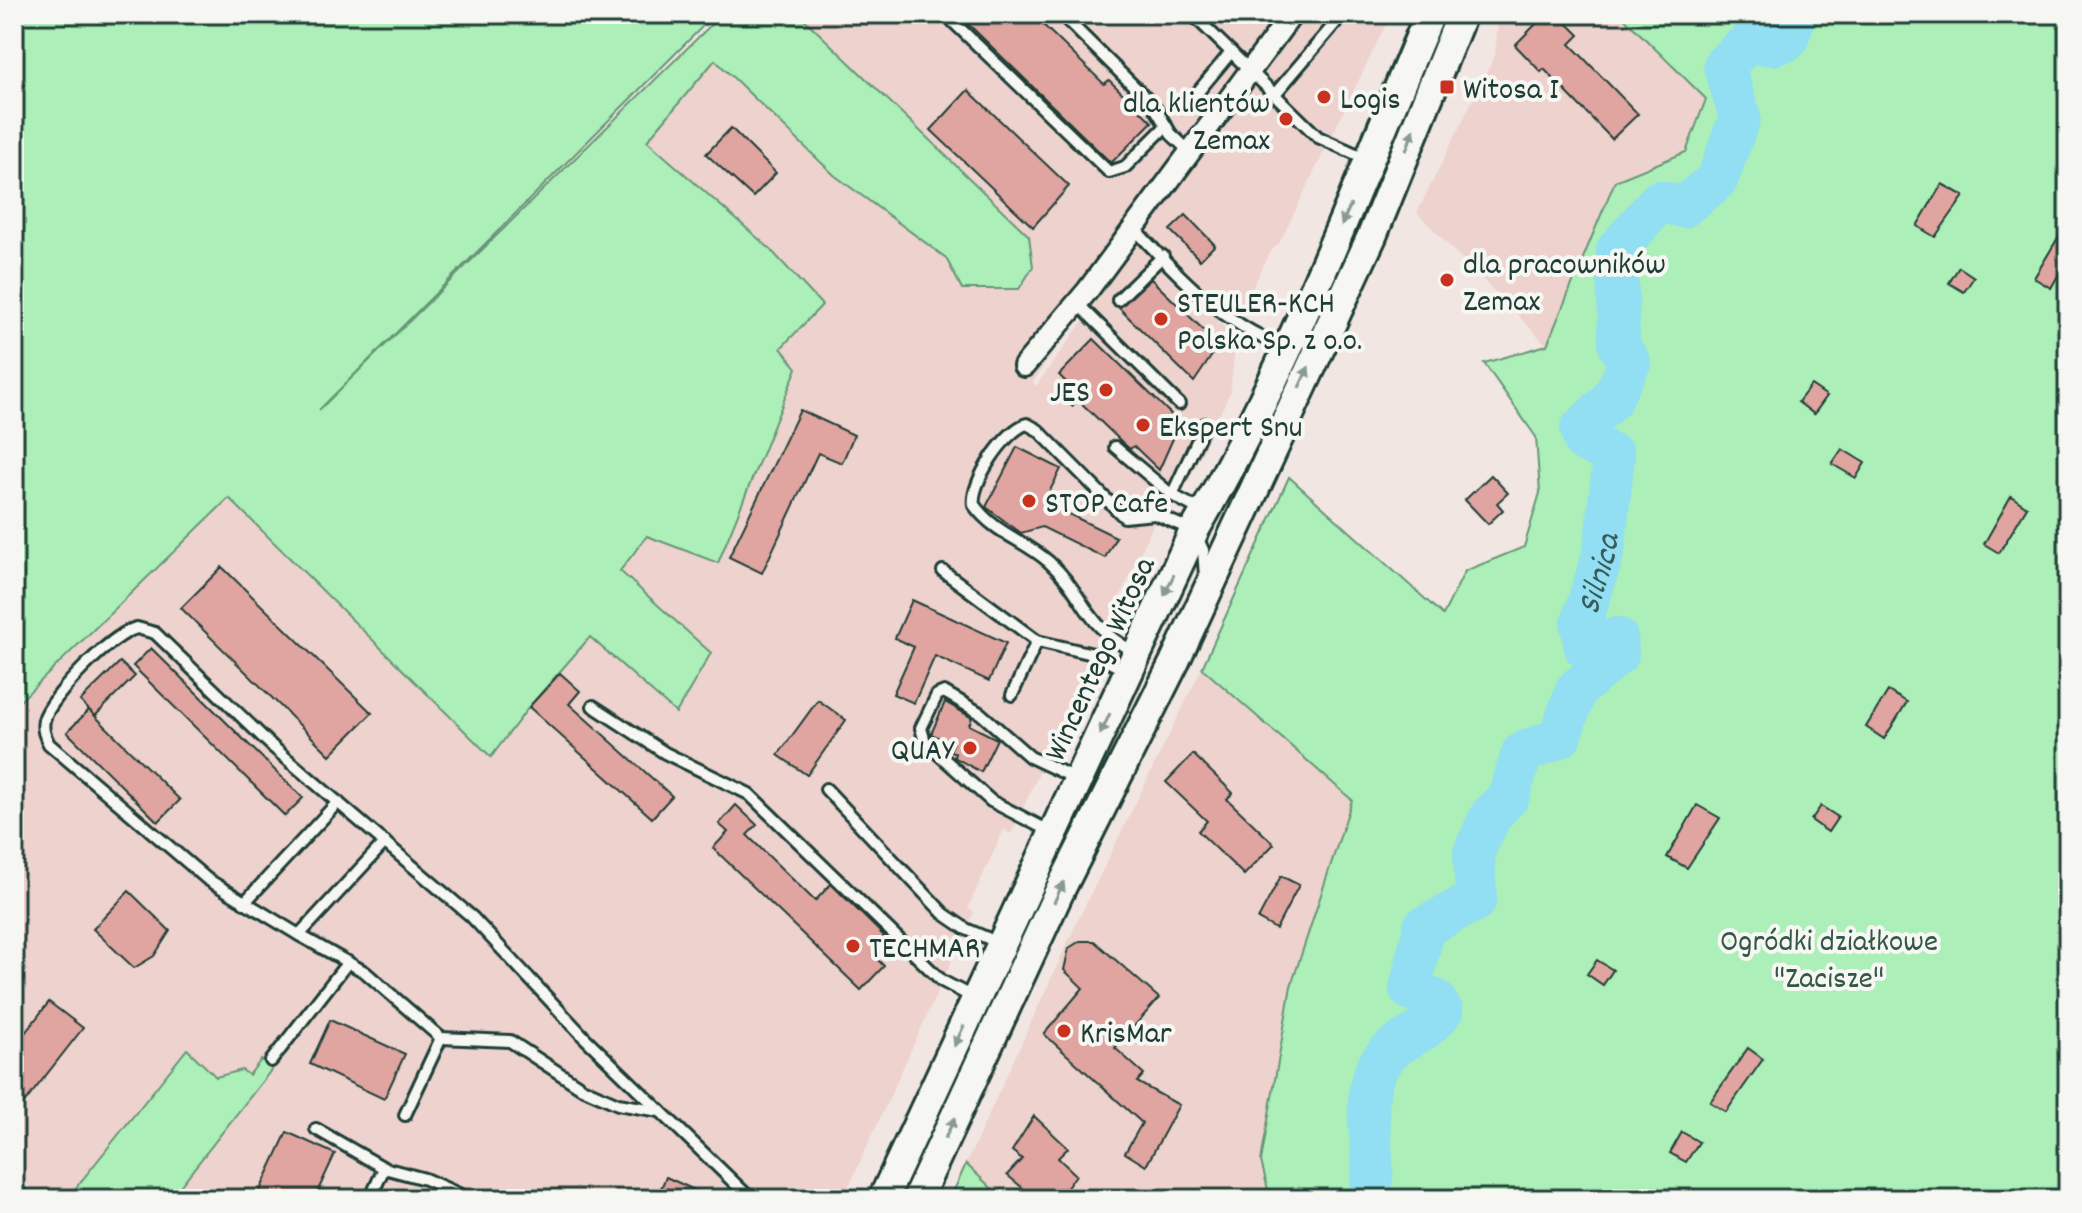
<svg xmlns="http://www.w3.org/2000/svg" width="2082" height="1213" viewBox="0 0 2082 1213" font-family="Dekko,sans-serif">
  <rect width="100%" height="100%" fill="#f2e6e2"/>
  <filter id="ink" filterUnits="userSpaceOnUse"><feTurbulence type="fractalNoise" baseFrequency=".0125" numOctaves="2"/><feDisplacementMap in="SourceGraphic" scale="16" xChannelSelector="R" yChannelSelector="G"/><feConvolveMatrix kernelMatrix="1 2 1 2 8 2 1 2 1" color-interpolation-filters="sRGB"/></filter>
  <g filter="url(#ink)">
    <g fill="#edd2ce" fill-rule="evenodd">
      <path d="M799 14H1281L1242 62 1114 242 1078 283 1076 290 1088 301 1307 14H1391L1280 242 1269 253 1240 314 1233 308 1219 322 1236 340 1230 392 1188 482 1168 510 1162 506 1011 834 1004 829 968 908 974 912 843 1199H170L272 1069 249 1075 242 1070 216 1077 188 1049 67 1199H43L14 1176V709L229 497 490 757 591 637 676 713 710 653 620 571 647 536 718 563 780 348 769 248 647 141 716 60 834 175 946 258 962 288 1029 235ZM1088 302 1093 307 1036 386 1033 382Z"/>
      <path d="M1499 14H1620L1706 99 1686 152 1614 181 1547 345 1417 213 1495 55Z"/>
      <path d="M1202 668 1352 800 1291 986 1261 1161 1268 1190 1264 1199H1003L966 1164 1078 920Z"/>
    </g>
    <g fill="#acefb8" stroke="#669676" stroke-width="2">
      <path d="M14 14H715L319 410 722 14H799L1029 236 1033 267 1019 289H962L946 258 834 175 715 60 647 141 769 248 822 305 781 348 797 368 718 563 647 536 620 571 711 653 676 713 590 637 529 707 491 757 229 498 14 707Z"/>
      <path d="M1412 14H1416L1370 127 1362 134Z"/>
      <path d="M1620 14H2068V1199H1264L1268 1190 1261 1161 1291 986 1352 800 1202 668 1289 477 1443 615 1465 571 1524 547 1540 493 1536 437 1484 363 1547 345 1615 181 1686 152 1706 99Z"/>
      <path d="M187 1049 216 1077 242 1070 249 1075 261 1060 272 1069 170 1199H67Z"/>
      <path d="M966 1164 1003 1199H950Z"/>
    </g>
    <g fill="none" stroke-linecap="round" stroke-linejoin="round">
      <path stroke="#92def2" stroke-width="42" id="s1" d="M1368 1199C1384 1153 1348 1091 1389 1052 1408 1034 1424 1036 1442 1011L1434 999 1410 989 1424 927 1476 900 1474 852 1491 815 1509 796 1522 753 1560 737 1576 690 1618 654 1617 638 1585 648 1581 625 1604 551 1614 455 1584 441 1581 429 1611 400 1630 363 1619 346 1617 250 1659 201 1683 207 1717 180 1740 117 1724 65 1749 42 1772 45 1787 40 1796 14"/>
    </g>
    <g fill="#e0a5a0" stroke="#1f3d34" stroke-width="2">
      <path d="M958 14H1032L1104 84 1109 80 1152 122 1111 163Z"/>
      <path d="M1546 14H1558L1579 35 1570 44 1638 114 1612 139 1544 69 1541 72 1515 45Z"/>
      <path d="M968 90 1069 186 1033 227 931 130Z"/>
      <path d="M731 128 776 173 753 197 706 154Z"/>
      <path d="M1942 184 1964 196 1935 237 1917 226Z"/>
      <path d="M1186 215 1215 245 1200 260 1170 230Z"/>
      <path d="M2068 221V258L2051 288 2034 278Z"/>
      <path d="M1959 267 1974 277 1964 292 1949 283Z"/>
      <path d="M1151 279 1219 345 1194 382 1119 308Z"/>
      <path d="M1094 339 1180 423 1159 470 1134 446 1130 449 1124 444 1078 400 1072 406 1057 392 1066 382 1059 375Z"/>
      <path d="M1811 385 1827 396 1814 414 1798 402Z"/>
      <path d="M800 410 854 435 842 463 818 453 762 573 729 557Z"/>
      <path d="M1017 447 1061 469 1044 502 1116 537 1105 558 1042 527 1021 533 986 507Z"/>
      <path d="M1842 449 1865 463 1856 478 1832 464Z"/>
      <path d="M1491 475 1508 493 1497 503 1503 510 1488 524 1465 500Z"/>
      <path d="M2011 496 2027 507 1999 553 1984 544Z"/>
      <path d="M222 567 372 713 330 755 181 608Z"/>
      <path d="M912 600 1006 643 989 681 935 656 914 703 893 694 914 647 895 638Z"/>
      <path d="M151 648 303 798 285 816 133 666Z"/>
      <path d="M120 662 135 676 95 716 80 701Z"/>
      <path d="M560 673 580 691 569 704 672 796 652 818 529 707Z"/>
      <path d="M1888 691 1907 702 1884 739 1866 727Z"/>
      <path d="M818 700 846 720 807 775 778 755Z"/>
      <path d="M945 702 972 718 969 725 997 739 981 772 954 757 955 753 950 751 953 744 931 734Z"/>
      <path d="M89 710 180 800 158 822 67 732Z"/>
      <path d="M1193 754 1233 793 1227 799 1274 844 1244 875 1198 831 1207 821 1166 782Z"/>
      <path d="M736 805 757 825 747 835 815 901 831 884 884 936 874 946 878 950 873 955 884 966 861 990 713 848 728 832 719 824Z"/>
      <path d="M1697 805 1720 818 1687 868 1667 857Z"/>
      <path d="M1821 806 1838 817 1828 832 1811 820Z"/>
      <path d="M1281 876 1299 885 1276 929 1258 919Z"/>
      <path d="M129 891 170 931 154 956 134 968 93 929Z"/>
      <path d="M1080 941H1094L1159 998 1115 1048 1144 1074 1137 1082 1179 1105 1146 1166 1125 1153 1142 1123 1044 1034 1083 988 1064 970 1069 948Z"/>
      <path d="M1597 960 1613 970 1603 985 1587 974Z"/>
      <path d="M49 1002 83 1028 14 1116V1047Z"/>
      <path d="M330 1020 405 1054 384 1099 310 1064Z"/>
      <path d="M1748 1048 1763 1059 1726 1112 1710 1102Z"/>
      <path d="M1034 1116 1068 1148 1058 1158 1076 1175 1059 1199H1036L1007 1175 1022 1159 1012 1151Z"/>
      <path d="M287 1132 335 1154 314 1199H256Z"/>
      <path d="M1682 1132 1699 1142 1686 1162 1670 1153Z"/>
      <path d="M666 1177 714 1199H656Z"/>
    </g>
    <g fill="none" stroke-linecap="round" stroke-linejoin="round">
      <g stroke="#1f3d34" stroke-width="16">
        <g id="service">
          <path d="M945 14 1109 172 1125 167 1166 126"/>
          <path d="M1061 14 1154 106 1171 134 1190 152"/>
          <path d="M1192 14 1231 52"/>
          <path d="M1197 93 1231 52 1318 137 1367 159"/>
          <path d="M1275 94 1343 14"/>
          <path d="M1134 228C1176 274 1225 326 1285 347"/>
          <path d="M1118 300 1163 256"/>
          <path d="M1077 303 1179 404"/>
          <path d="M1115 447 1172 495"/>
          <path d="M1204 512 1172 495 1205 424"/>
          <path d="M943 571 1037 641 1093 654 1127 671"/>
          <path d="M1134 652C1082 624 1086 595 1049 562 1024 540 994 533 974 505 970 483 1005 430 1027 424L1038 430 1124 517 1155 514 1194 531 1203 550 1205 576"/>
          <path d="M1012 695 1037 641"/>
          <path d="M593 706 665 753 749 794 942 981 974 998"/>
          <path d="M826 789 944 914 966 929 999 943"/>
          <path d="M1051 832 991 801 925 742 921 728 937 695 944 692 980 713 1030 757 1077 779"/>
          <path d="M385 842 299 935 207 879 49 744C45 736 42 730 44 720 50 697 114 632 137 628L155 633 273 747 472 917 584 1037 751 1199"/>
          <path d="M244 903 338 802"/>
          <path d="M299 935 365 972 441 1038 405 1115"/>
          <path d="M441 1038 510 1041 582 1088 618 1104 660 1111"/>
          <path d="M271 1061 348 962"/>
          <path d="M316 1129 384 1168 370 1199"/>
          <path d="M384 1168 425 1179 470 1199"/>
          <path d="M14 1195 17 1191 27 1199"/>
        </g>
      </g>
      <g stroke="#1f3d34" stroke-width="26">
        <path id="minor" d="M1024 366 1088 290 1292 14"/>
      </g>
      <g stroke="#1f3d34" stroke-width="34">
        <g id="secondary">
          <path d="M883 1199 1194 531C1289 367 1356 188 1430 14"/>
          <path d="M917 1199 1060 890 1174 663 1372 236 1462 14"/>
        </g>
      </g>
      <use href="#service" stroke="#f6f6f2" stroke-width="10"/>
      <use href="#minor" stroke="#f6f6f2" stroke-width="20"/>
      <use href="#secondary" stroke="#f6f6f2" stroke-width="28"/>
    </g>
    <defs><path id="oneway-solid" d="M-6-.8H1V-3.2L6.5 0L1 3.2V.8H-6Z" transform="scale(2)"/></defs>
    <g fill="#8a9a93">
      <use href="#oneway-solid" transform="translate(1410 140) rotate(-70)"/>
      <use href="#oneway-solid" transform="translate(1346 215) rotate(114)"/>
      <use href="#oneway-solid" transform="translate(1304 377) rotate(-65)"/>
      <use href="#oneway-solid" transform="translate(1169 585) rotate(115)"/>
      <use href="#oneway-solid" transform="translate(1105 724) rotate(115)"/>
      <use href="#oneway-solid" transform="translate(1059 892) rotate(-65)"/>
      <use href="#oneway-solid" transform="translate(959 1036) rotate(115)"/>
      <use href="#oneway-solid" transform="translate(950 1128) rotate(-65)"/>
    </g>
  </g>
  <g fill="#c8321e" stroke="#f6f6f2" stroke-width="3">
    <rect x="1439" y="79" width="16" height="16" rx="4"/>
    <circle cx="1324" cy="97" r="8"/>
    <circle cx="1286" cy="119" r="8"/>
    <circle cx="1447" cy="280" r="8"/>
    <circle cx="1161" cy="319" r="8"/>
    <circle cx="1106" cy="390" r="8"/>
    <circle cx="1143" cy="425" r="8"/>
    <circle cx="1029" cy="501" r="8"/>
    <circle cx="970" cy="748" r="8"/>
    <circle cx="853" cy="946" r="8"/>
    <circle cx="1064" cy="1031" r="8"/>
  </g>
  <g text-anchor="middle" stroke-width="8" stroke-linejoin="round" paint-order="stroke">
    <g font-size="32" fill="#1f3d34" stroke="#f6f6f2" text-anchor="start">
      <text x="1463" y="98">Witosa I</text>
      <text x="1340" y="108">Logis</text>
      <text x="1270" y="112" text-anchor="end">dla klientów<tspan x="1270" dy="37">Zemax</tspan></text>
      <text x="1463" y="273">dla pracowników<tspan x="1463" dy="37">Zemax</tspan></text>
      <text x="1177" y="312">STEULER-KCH<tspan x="1177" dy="37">Polska Sp. z o.o.</tspan></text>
      <text x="1090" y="401" text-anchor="end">JES</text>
      <text x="1159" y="436">Ekspert Snu</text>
      <text x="1045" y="512">STOP Cafe</text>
      <text x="954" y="759" text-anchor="end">QUAY</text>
      <text x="869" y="957">TECHMAR</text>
      <text x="1080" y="1042">KrisMar</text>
    </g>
    <g font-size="32" fill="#1f3d34" stroke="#f6f6f2">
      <text transform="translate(1098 658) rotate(-65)" y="11">Wincentego Witosa</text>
    </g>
    <g font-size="32" fill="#345848" stroke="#f6f6f2">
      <text x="1829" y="950">Ogródki działkowe<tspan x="1829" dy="37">"Zacisze"</tspan></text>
    </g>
    <g font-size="34" font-style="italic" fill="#365d5a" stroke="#f6f6f2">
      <text dy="12" stroke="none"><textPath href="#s1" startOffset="816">Silnica</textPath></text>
    </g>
  </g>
  <rect width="2082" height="1213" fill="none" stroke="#f6f6f2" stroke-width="48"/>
  <rect x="24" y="24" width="2034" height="1165" fill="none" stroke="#1f3d34" stroke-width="3" filter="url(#ink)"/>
</svg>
